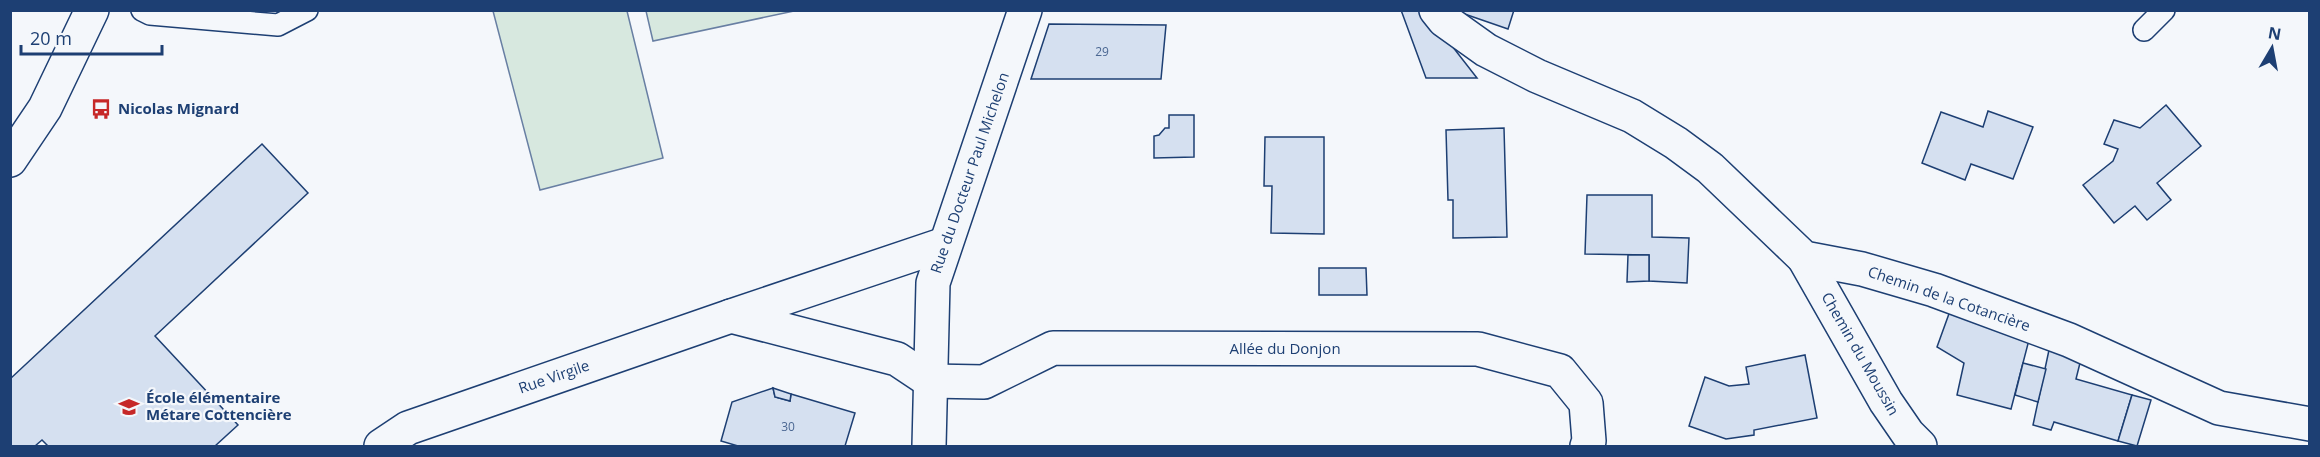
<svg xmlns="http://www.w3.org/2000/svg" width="2320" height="457" viewBox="0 0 2320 457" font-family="'Open Sans',sans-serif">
  <rect width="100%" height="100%" fill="#f4f7fb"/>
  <g fill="#d7e8df" stroke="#687fa3" stroke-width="1.5">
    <path d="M493 11H627L663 158 540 190Z"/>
    <path d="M646 11V10L794 11 653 41Z"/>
  </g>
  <g fill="#d5e0f0" stroke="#1d3f73" stroke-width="1.5">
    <path d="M1401 10H1424L1477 78H1426Z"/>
    <path d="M1453 10H1514L1508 29Z"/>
    <path d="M1049 24 1166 25 1161 79H1031Z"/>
    <path d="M2166 105 2201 146 2157 183 2171 200 2147 220 2135 206 2114 223 2083 185 2113 161 2118 149 2104 144 2114 120 2140 128Z"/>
    <path d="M1988 111 2033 127 2013 179 1971 164 1965 180 1922 163 1941 112 1983 127Z"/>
    <path d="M1169 115H1194V157L1154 158V136L1159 135 1165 128H1169Z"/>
    <path d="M1504 128 1507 237 1453 238V200H1448L1446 130Z"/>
    <path d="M1265 137H1324V234L1271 233 1272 186H1264Z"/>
    <path d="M262 144 308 193 155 336 238 425 215 446H48L42 440 35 446H10V379Z"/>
    <path d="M1587 195H1652V237L1689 238 1687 283 1649 281V255L1585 254Z"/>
    <path d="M1628 255H1649V281L1627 282Z"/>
    <path d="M1319 268H1366L1367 295H1319Z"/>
    <path d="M1950 311 2030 336 2011 409 1957 395 1964 363 1937 347Z"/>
    <path d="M2049 350 2081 359 2076 379 2132 395 2118 441 2054 422 2051 430 2033 425Z"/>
    <path d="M1805 355 1817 418 1754 430V435L1726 439 1689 426 1705 377 1729 386 1749 384 1746 367Z"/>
    <path d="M2023 363 2046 369 2038 402 2015 395Z"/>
    <path d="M773 388 775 397 790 401 791 394 855 413 845 446H738L721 441 732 402Z"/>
    <path d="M773 388 791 394 790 401 775 397Z"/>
    <path d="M2132 395 2151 400 2137 446 2118 441Z"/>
  </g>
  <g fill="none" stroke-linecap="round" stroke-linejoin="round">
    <g stroke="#1d3f73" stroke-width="24">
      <g id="lane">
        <path d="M142 10 150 14 278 25 307 10"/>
        <path d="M2144 30 2164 10"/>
      </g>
    </g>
    <g stroke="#1d3f73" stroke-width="36">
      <g id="street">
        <path d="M1436 10 1444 20 1486 50 1537 76 1632 116 1676 143 1710 168 1804 258 1862 269 1934 290 2069 340 2219 408 2310 424"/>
        <path d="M1804 258 1886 402 1908 434 1920 446"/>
        <path d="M731 316 897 359 930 381 984 382 1053 348 1478 349 1560 371 1586 403 1589 441 1587 446"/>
        <path d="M381 446 408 428 731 316 945 244"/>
        <path d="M929 446 933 283 1025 10"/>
      </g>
    </g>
    <g stroke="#1d3f73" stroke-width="36">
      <path id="secondary" d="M10 160 45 108 92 10"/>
    </g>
    <use href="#lane" stroke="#f4f7fb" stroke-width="21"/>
    <use href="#street" stroke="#f4f7fb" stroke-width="33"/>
    <use href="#secondary" stroke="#f4f7fb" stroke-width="33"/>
  </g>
  <defs>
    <g id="bus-bare" transform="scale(1.62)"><path d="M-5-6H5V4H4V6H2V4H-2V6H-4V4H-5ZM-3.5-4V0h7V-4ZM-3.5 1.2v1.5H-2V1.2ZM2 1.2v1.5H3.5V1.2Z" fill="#c62828" stroke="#f4f7fb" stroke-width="2.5" paint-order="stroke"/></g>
    <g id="school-bare" transform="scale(1.62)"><path d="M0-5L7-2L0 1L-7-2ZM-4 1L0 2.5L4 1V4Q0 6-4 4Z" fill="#c62828" stroke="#f4f7fb" stroke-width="2.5" paint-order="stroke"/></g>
  </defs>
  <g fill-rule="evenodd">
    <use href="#bus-bare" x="101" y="109"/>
    <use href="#school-bare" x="129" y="407"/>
  </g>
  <g text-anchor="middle" stroke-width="4.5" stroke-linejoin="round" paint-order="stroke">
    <g font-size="12" fill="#4b6792">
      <text x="1102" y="56">29</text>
      <text x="788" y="431">30</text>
    </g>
    <g font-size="15" font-weight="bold" fill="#1d3f73" stroke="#f4f7fb" text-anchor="start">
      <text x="118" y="114">Nicolas Mignard</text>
      <text x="146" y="403">École élémentaire<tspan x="146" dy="17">Métare Cottencière</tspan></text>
    </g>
    <g font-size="15" fill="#1d3f73" stroke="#f4f7fb">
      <text transform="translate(970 173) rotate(-71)" y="5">Rue du Docteur Paul Michelon</text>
      <text transform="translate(1949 299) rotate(19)" y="5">Chemin de la Cotancière</text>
      <text x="1285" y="354">Allée du Donjon</text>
      <text transform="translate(1860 354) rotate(60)" y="5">Chemin du Moussin</text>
      <text transform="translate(554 377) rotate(-19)" y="5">Rue Virgile</text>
    </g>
  </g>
  <rect width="2320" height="457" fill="none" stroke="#1d3f73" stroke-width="24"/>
  <g transform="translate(2272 48) rotate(10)" stroke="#f4f7fb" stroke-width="4.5" paint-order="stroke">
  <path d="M0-4.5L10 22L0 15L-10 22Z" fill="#1d3f73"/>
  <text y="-9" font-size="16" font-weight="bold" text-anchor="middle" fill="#1d3f73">N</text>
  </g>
  <path d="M21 45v9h141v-9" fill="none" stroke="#1d3f73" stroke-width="3"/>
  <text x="30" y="45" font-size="18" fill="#1d3f73" stroke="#f4f7fb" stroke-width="4.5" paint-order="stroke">20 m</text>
</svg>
